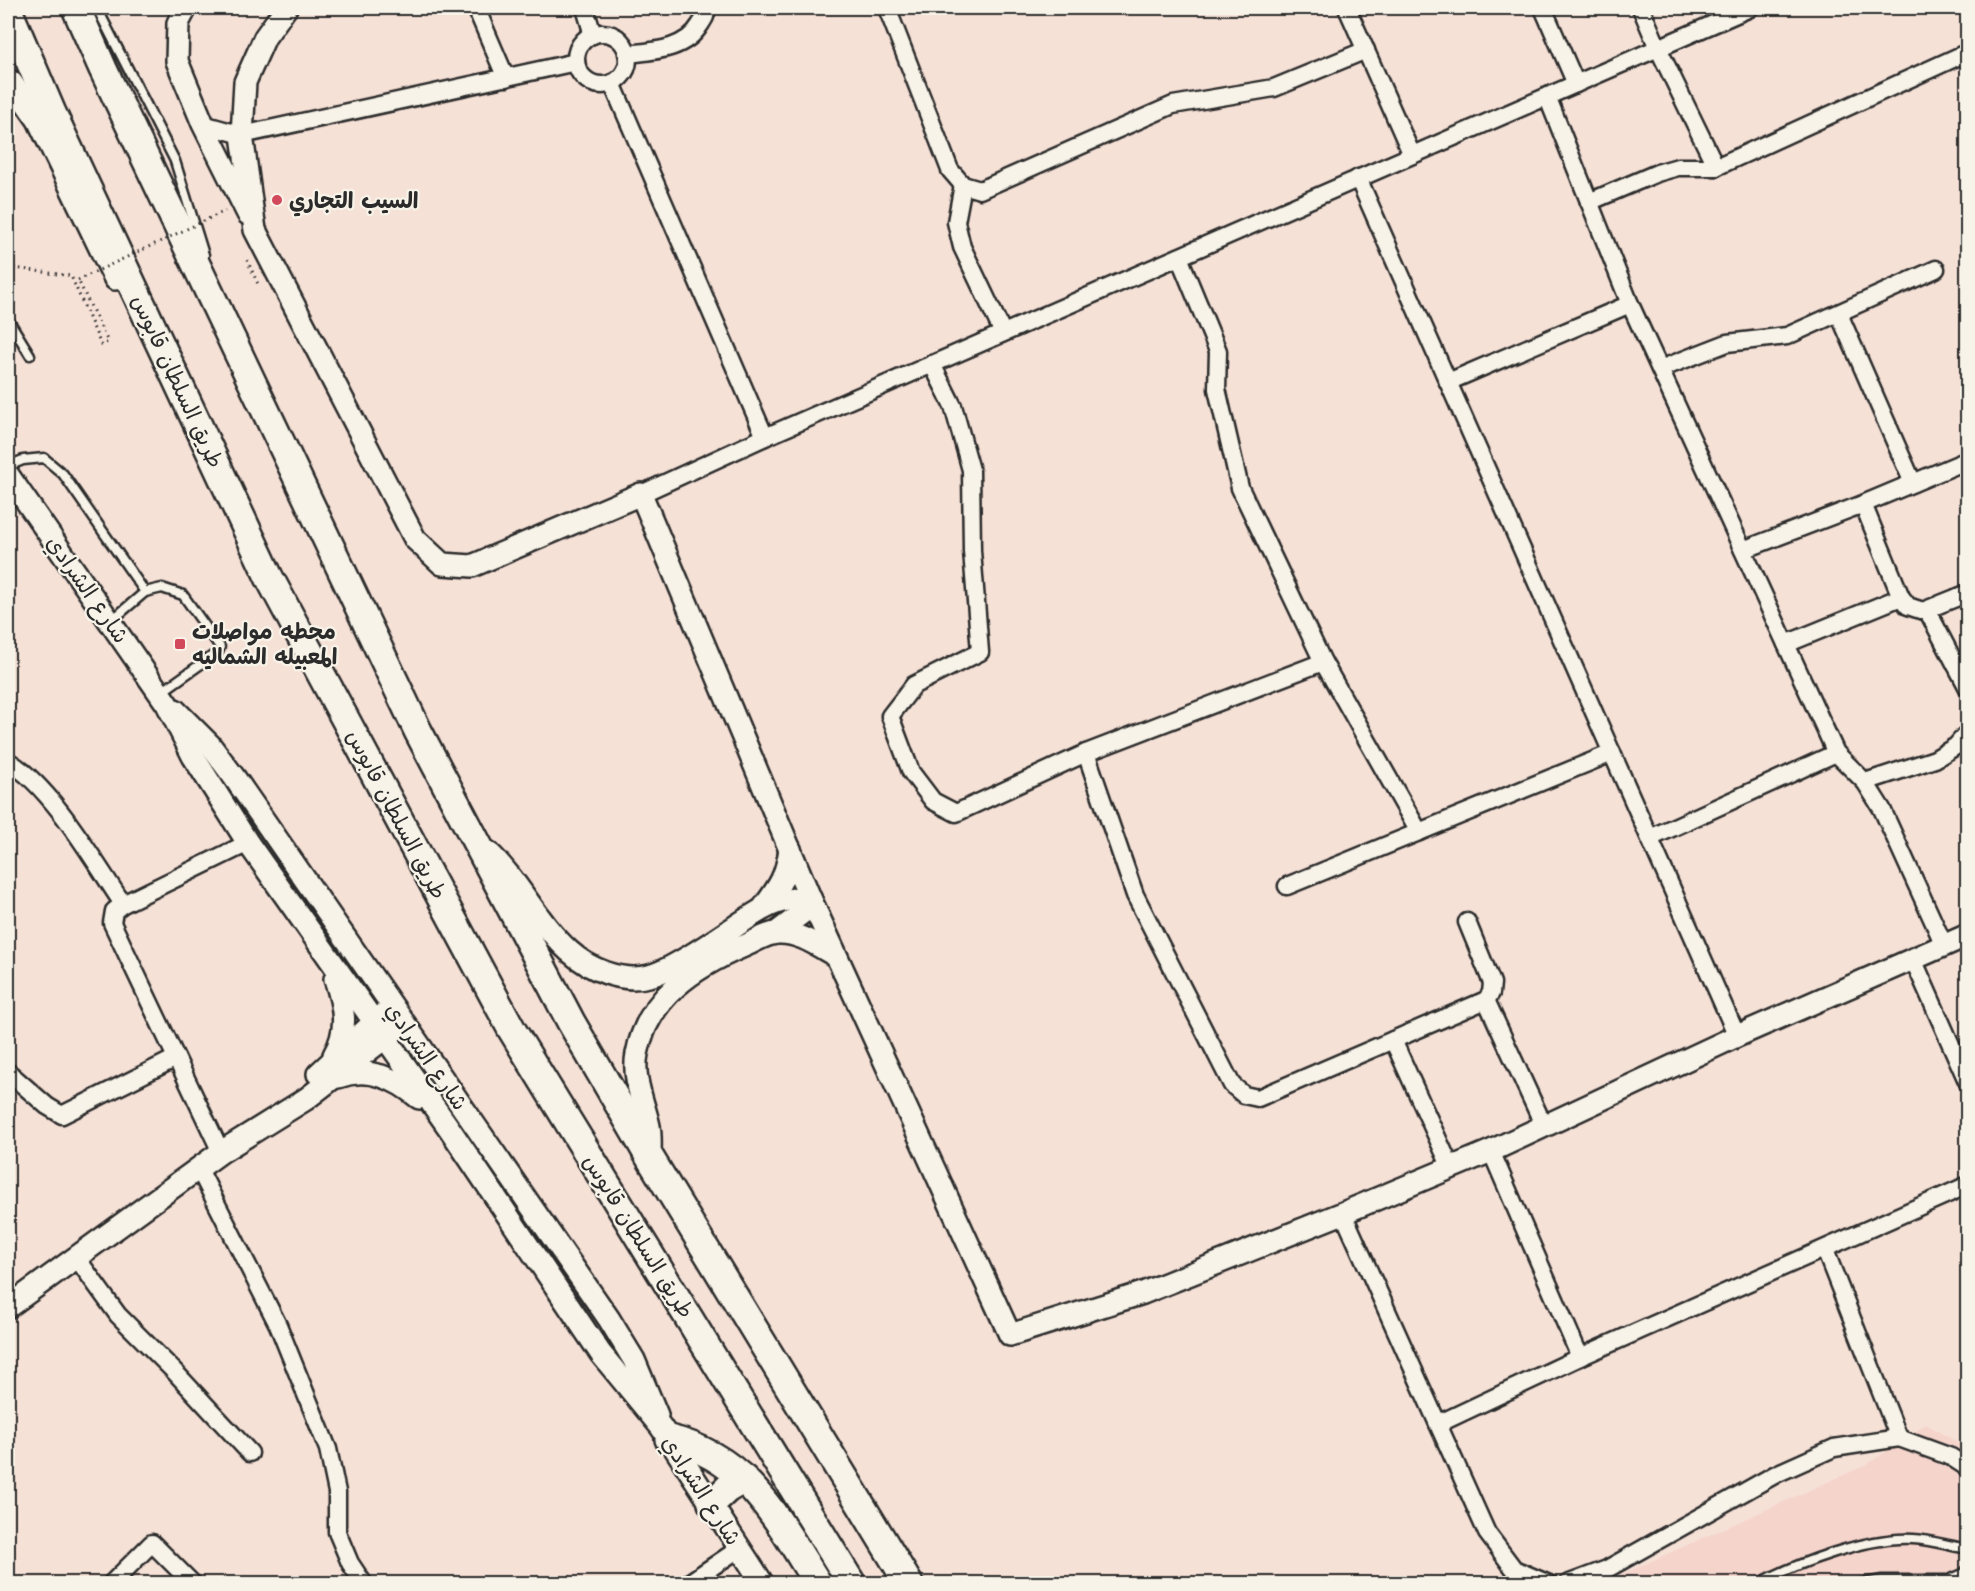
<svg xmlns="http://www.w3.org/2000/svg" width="1975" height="1591" viewBox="0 0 1975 1591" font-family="'Comic Neue','Playpen Sans Arabic',sans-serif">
  <rect width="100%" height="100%" fill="#f6e1d7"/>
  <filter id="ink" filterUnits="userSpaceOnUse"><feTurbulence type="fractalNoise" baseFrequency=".0167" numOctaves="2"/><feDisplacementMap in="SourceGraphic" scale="12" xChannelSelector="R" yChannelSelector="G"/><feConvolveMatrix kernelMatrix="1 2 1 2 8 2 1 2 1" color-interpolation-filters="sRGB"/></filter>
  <g filter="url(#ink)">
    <path fill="#f5d4cb" d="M1926 1424 1967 1448V1583L1570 1584 1607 1581 1868 1464Z"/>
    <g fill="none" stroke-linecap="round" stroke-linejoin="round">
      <g stroke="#2b2b2b" stroke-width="13">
        <g id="service">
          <path d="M97 8 175 161 204 255"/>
          <path d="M8 319 30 355"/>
          <path d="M8 466 23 460 44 458 63 474 145 592 111 621"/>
          <path d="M145 592 162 588 183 595 220 647 218 652 160 693"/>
          <path d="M1758 1584C1797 1563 1869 1536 1913 1539 1931 1540 1950 1546 1968 1549"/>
          <path d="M1859 1584 1882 1580H1949L1963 1574 1968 1569"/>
        </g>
      </g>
      <g stroke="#2b2b2b" stroke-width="21">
        <g id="minor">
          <path d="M476 8 506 78"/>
          <path d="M585 8 593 35"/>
          <path d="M887 8 950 170 963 185 980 190 1173 105 1274 88 1366 50"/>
          <path d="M1347 8 1412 155"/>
          <path d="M1543 8 1576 84"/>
          <path d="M1641 8 1658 48 1716 167"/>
          <circle cx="602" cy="59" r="26"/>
          <path d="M627 54C654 51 685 50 700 25 704 19 707 15 706 8"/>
          <path d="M612 83 765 437"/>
          <path d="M1547 96 1630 304"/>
          <path d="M203 124 242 135 576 62"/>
          <path d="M1358 178 1737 1036"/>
          <path d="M963 185 956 222 962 247 1003 333"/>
          <path d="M1589 202 1657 173 1678 167H1716L1968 52"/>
          <path d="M1179 257 1218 351 1217 389 1240 488 1323 662 1419 832"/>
          <path d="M1839 314 1913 483"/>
          <path d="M932 364 953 406 971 470 972 551 980 652 914 685 890 716 911 772 933 801 956 813 1086 753 1323 662"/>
          <path d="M1660 369 1727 343 1787 336 1936 269"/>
          <path d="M1448 382 1630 304 1836 753 1865 782 1882 809 1944 945"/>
          <path d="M1968 460 1863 504 1901 597 1908 606 1923 611 1968 593"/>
          <path d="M641 494 765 437 1750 8"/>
          <path d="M1743 550 1863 504"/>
          <path d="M1927 610 1968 688"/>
          <path d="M1786 644 1901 597"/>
          <path d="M1086 753 1135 895 1232 1085 1244 1095 1258 1098 1486 1000 1491 993 1492 983 1467 922"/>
          <path d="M8 761C52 787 94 861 123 904"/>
          <path d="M1865 782 1935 759 1956 746 1968 732"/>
          <path d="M1650 838 1836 753"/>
          <path d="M1287 886 1612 753"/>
          <path d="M1913 959 1968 1083"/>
          <path d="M1486 1000 1544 1126"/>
          <path d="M1393 1040 1451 1168"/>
          <path d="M8 1072 47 1106 62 1115 176 1058"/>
          <path d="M1491 1151 1580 1357"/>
          <path d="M221 1152 112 923 114 911 123 904 248 843"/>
          <path d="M199 1169 278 1325 328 1449 337 1492V1532L350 1563 364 1584"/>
          <path d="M1343 1213 1487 1533 1514 1569 1549 1584"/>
          <path d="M1825 1250 1899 1438"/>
          <path d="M76 1257 118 1315 174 1371 250 1453"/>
          <path d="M1438 1424 1580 1357 1968 1185"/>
          <path d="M111 1584 152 1543 193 1584"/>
          <path d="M687 1584 740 1548"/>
          <path d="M1567 1584 1607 1569 1776 1474 1834 1448 1899 1438 1951 1457 1968 1468"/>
        </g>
      </g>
      <g stroke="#2b2b2b" stroke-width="26">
        <g id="tertiary">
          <path d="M186 8 178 23 177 61 203 124 248 214"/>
          <path d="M286 8 265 37 245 82 242 135 255 230 415 539 442 564 472 566 641 494 811 900 1010 1335 1143 1293 1343 1213 1491 1151 1737 1036 1968 935"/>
          <path d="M8 80 12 83 38 120 115 279"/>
          <path d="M8 475 167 704 193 756 248 843 449 1128 601 1354 661 1427 763 1584"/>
          <path d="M175 710 210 745 234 777 609 1319 634 1360 657 1415"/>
          <path d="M488 852C519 881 537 922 569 951 589 969 621 983 649 976 671 971 715 940 736 926 760 910 780 895 811 900L805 911 776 933"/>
          <path d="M764 907C780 885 786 877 790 849"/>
          <path d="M334 1055C349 1029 344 1006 335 979"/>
          <path d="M318 1074 383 1014"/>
          <path d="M338 1077C369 1066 395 1078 419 1098"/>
          <path d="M650 1158C650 1147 651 1136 649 1126 644 1103 632 1078 637 1054 647 998 694 967 744 946 754 942 767 933 778 933 799 932 818 946 836 956"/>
          <path d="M8 1307 221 1152 306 1099 395 1030"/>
        </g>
      </g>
      <g stroke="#2b2b2b" stroke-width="32">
        <g id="trunk">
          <path d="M76 8 103 69 418 731 571 1022 650 1158 909 1584"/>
          <path d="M8 10 52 113 269 577 512 1030 852 1584"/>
          <path d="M669 1439C749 1458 777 1520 818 1584"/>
          <path d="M712 1503 727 1489 744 1479"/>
        </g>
      </g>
      <g stroke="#2b2b2b" stroke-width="3" stroke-dasharray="1.5 4.5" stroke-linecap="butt">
        <path d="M247 260 258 284 260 283"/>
        <path d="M8 267 71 276 101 345 108 342 78 280"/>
      </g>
      <use href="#service" stroke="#f7f3e8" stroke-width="8"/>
      <use href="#minor" stroke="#f7f3e8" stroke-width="16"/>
      <use href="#tertiary" stroke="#f7f3e8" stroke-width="21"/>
      <use href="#trunk" stroke="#f7f3e8" stroke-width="27"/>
      <path stroke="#2b2b2b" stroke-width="3" stroke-dasharray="1.5 4.5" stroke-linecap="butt" d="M78 280 225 211"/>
    </g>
  </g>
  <g fill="#d1495b" stroke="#f7f3e8" stroke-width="2">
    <circle cx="277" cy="200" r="6"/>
    <rect x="174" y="638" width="12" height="12" rx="3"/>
  </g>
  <g text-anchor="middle" stroke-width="4.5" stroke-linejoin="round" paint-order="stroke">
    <g font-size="22" font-weight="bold" fill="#2b2b2b" stroke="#f7f3e8" text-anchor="start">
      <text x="289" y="208">السيب التجاري</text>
      <text x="192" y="639">محطه مواصلات<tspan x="192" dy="25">المعبيله الشماليه</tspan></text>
    </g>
    <g font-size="22" fill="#2b2b2b" stroke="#f7f3e8">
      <text transform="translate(178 381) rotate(65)" y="8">طريق السلطان قابوس</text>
      <text transform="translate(88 589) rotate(55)" y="8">شارع الشرادي</text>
      <text transform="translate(397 814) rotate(62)" y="8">طريق السلطان قابوس</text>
      <text transform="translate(427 1056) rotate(55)" y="8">شارع الشرادي</text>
      <text transform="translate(639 1236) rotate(58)" y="8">طريق السلطان قابوس</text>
      <text transform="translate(702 1490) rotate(57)" y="8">شارع الشرادي</text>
    </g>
  </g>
  <rect width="1975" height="1591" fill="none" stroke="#f7f3e8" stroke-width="30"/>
  <rect x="15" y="15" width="1945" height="1561" fill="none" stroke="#2b2b2b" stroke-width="2" filter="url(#ink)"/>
</svg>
